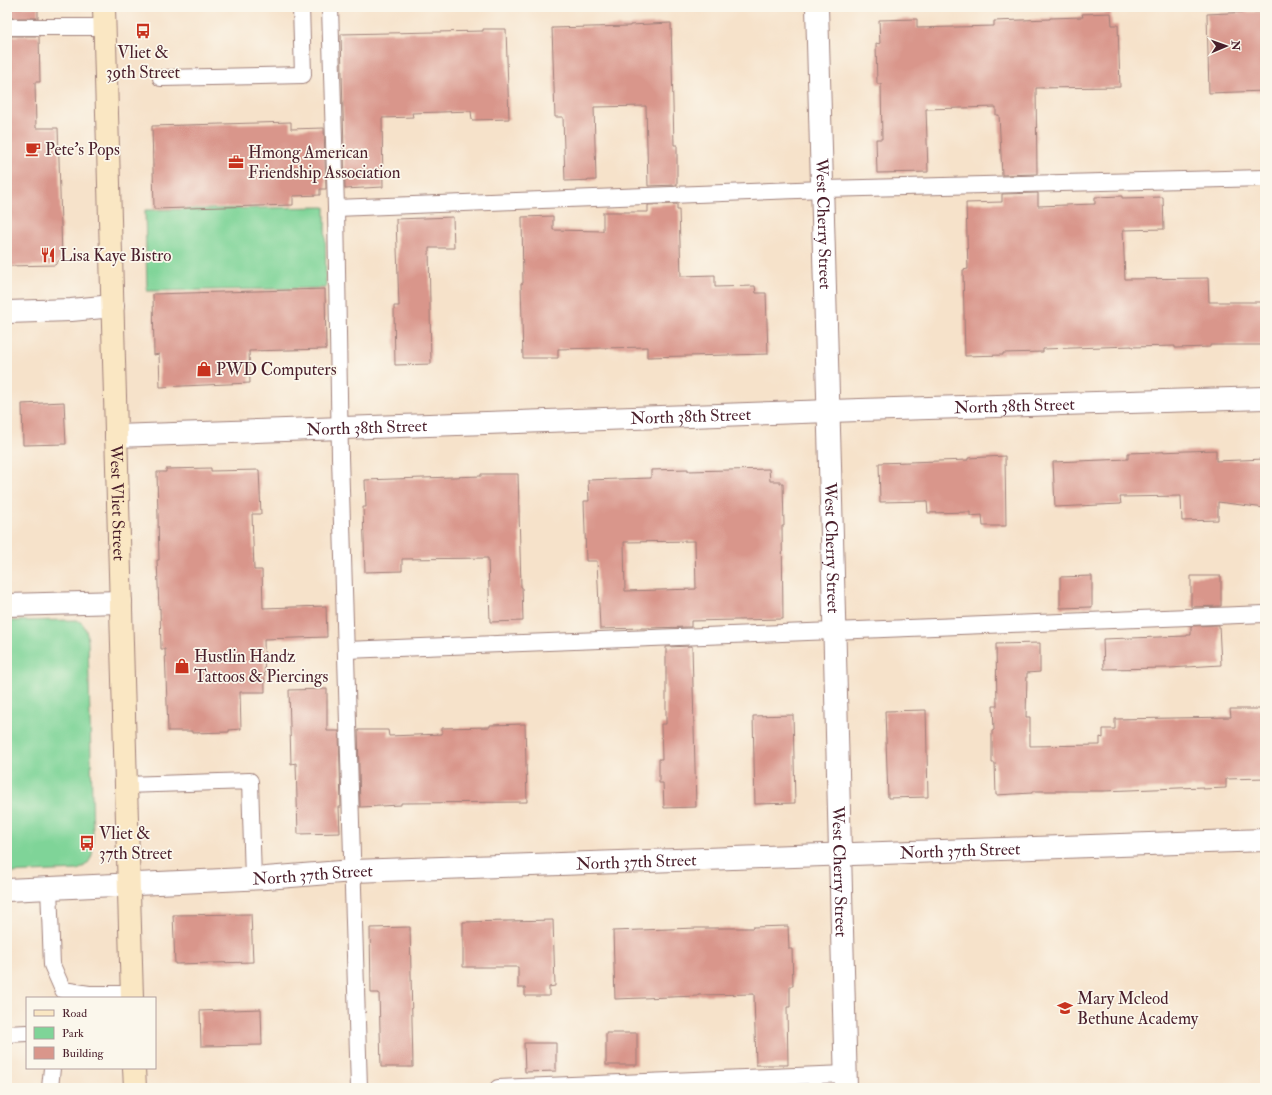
<svg xmlns="http://www.w3.org/2000/svg" width="1272" height="1095" viewBox="0 0 1272 1095" font-family="'IM FELL Double Pica',serif">
  <rect width="100%" height="100%" fill="#fbf7ec"/>
  <filter id="ink" filterUnits="userSpaceOnUse"><feTurbulence type="fractalNoise" baseFrequency=".025" numOctaves="2"/><feDisplacementMap in="SourceGraphic" scale="8" xChannelSelector="R" yChannelSelector="G"/><feConvolveMatrix kernelMatrix="1 2 1 2 8 2 1 2 1" color-interpolation-filters="sRGB"/></filter>
  <filter id="wash" filterUnits="userSpaceOnUse"><feTurbulence type="fractalNoise" baseFrequency=".012" numOctaves="4" result="noise"/><feDisplacementMap in="SourceGraphic" scale="16" xChannelSelector="R" yChannelSelector="G"/><feGaussianBlur stdDeviation="0.9" result="paint"/><feColorMatrix in="noise" values="0 0 0 0 0 0 0 0 0 0 0 0 0 0 0 0 0 1.4 0 .05"/><feComposite in="paint" operator="in"/></filter>
  <g filter="url(#wash)">
    <rect width="100%" height="100%" fill="#f6e2ca"/>
    <g fill="#7fd498" stroke="#647a62">
      <path d="M325 207 326 288 147 291 145 210Z"/>
      <path d="M76 620C85 622 87 632 88 641L93 834C92 851 96 861 78 870L7 873V621Z"/>
    </g>
    <g id="blocks">
      <g fill="#d9968b" fill-rule="evenodd">
        <rect x="7" y="7" width="31" height="11"/>
        <path d="M1250 12H1265V91L1209 93 1207 14Z"/>
        <path d="M1111 13 1112 25H1118L1120 87 1036 88 1037 174 1002 175 999 115H996V107L926 109 928 172 877 173 876 139H882L881 84H877L876 43 880 44 879 20 917 19V28L994 26V21L1050 19V18L1083 17 1082 14Z"/>
        <path d="M671 23 674 145H677V185L648 186 646 106 594 107 596 180 565 181 563 117H555L552 28 630 26V25Z"/>
        <path d="M483 29H506L509 119 472 120 471 111 412 113 413 117 382 118 383 187 345 189 341 34 483 31Z"/>
        <path d="M7 36H39L40 82H35L36 128H58L62 257 55 265 7 266Z"/>
        <path d="M291 122V129L324 128 326 189H320V195L293 196V205L154 209 152 126Z"/>
        <path d="M1038 193V206L1095 204V197L1122 196V198L1163 197 1164 229 1123 230 1125 279 1208 278 1209 302H1265V345H1210V347L1175 348V346L1132 347V346L1043 349V352L1003 353V355L965 356 963 270 968 269 966 203 1002 202V194Z"/>
        <path d="M677 204V210H679L681 276 715 275V287L755 286 756 293H766L768 354 647 357V347L558 349V358H523L521 284 523 283 522 217 553 216V230L603 231V212H648V205Z"/>
        <path d="M453 217 454 248H429L431 364 395 365 394 306H399L396 219Z"/>
        <path d="M325 289 326 349 249 351 250 383 160 387 159 354 154 355 153 294Z"/>
        <path d="M64 402 66 444 23 445 22 404Z"/>
        <path d="M1216 450V461L1265 459V508L1218 502V520L1182 521 1181 496 1120 497 1121 504 1055 507 1053 462 1128 459V453Z"/>
        <path d="M1005 456 1006 526H983L982 515 970 516V512L928 513 927 501 880 502 879 463 968 460V458Z"/>
        <path d="M211 468V471L259 470 261 514H252L254 570H262L263 608 326 606 327 637 264 639 265 692H240L241 729 229 730V732L192 733V731H168L165 649H161L160 608 159 609 157 560H159L157 472H166V469Z"/>
        <path d="M688 469V471L769 469 770 481H780V483H783L784 526H782L783 619 691 621V627L600 629 597 561H586L584 501H589L588 480 651 478V470ZM695 541 696 589 625 591 624 542Z"/>
        <path d="M481 474H518L521 587H522L523 621 490 622 488 558 402 559V571L365 572 363 507H366L365 480 481 476Z"/>
        <path d="M1092 576V607L1060 608V577Z"/>
        <path d="M1191 576H1221V606L1191 607Z"/>
        <path d="M1219 625 1221 665 1169 668 1104 669 1103 639 1187 636V635H1191V626Z"/>
        <path d="M1040 643V672L1027 673 1026 717H1030V746L1100 745V737L1103 738V729H1115V719L1231 717 1230 709H1265V778L1226 779V788L1203 789V787L1104 791H1032V793L996 795 995 763H992V731L994 730 993 706H997L996 644Z"/>
        <path d="M692 646 696 807 664 808 663 783H659V759H662L661 724H666V647Z"/>
        <path d="M327 689V731H339L341 807H339L340 833 298 834 296 763 291 764 289 690Z"/>
        <path d="M926 710 928 797 888 798 885 711Z"/>
        <path d="M793 715 795 803 755 804 753 716Z"/>
        <path d="M525 724 527 802 401 803V805L360 807 358 730H388L389 736 442 734V728L490 727V725Z"/>
        <path d="M251 914 253 962 175 964 173 915Z"/>
        <path d="M553 920 555 986 549 987V996H525V988H518V967H463V922Z"/>
        <path d="M788 926 789 949H792L793 986H790V1007H787L788 1065H756L754 994 698 995V996L615 999 613 931 697 928H753V927Z"/>
        <path d="M410 927 413 1067H381L379 993H371L370 928Z"/>
        <path d="M261 1009 262 1045 201 1046 200 1011Z"/>
        <rect x="606" y="1033" width="31" height="32"/>
        <path d="M524 1043H556V1071L525 1072Z"/>
      </g>
    </g>
  </g>
  <g filter="url(#ink)">
    <use href="#blocks" fill-opacity="0" stroke="#a0807a" stroke-width="1"/>
    <g fill="none" stroke-linecap="round" stroke-linejoin="round">
      <g stroke="#a0807a" stroke-width="18">
        <g id="lane">
          <path d="M330 7 336 208 340 457 359 1088"/>
          <path d="M7 27H105"/>
          <path d="M161 78 303 75 301 7"/>
          <path d="M336 208 824 189 1265 178"/>
          <path d="M346 650 1265 614"/>
          <path d="M125 785 250 781 253 879"/>
          <path d="M49 888 52 965 63 990 89 994H132"/>
          <path d="M7 1034 27 1033"/>
          <path d="M50 1088 52 1068"/>
          <path d="M498 1088 846 1074"/>
        </g>
      </g>
      <g stroke="#a0807a" stroke-width="24">
        <g id="street">
          <path id="s1" d="M817 7C830 367 835 728 846 1088"/>
          <path d="M7 312 71 310 113 306"/>
          <path id="s2" d="M116 436 860 410 1265 398"/>
          <path d="M7 605 121 602"/>
          <path id="s3" d="M7 890 266 878 353 871 1265 840"/>
        </g>
      </g>
      <g stroke="#a0807a" stroke-width="24">
        <g id="secondary">
          <path id="s4" d="M104 7 132 998"/>
          <path d="M134 1068 135 1088"/>
        </g>
      </g>
      <use href="#lane" stroke="#fff" stroke-width="16"/>
      <use href="#street" stroke="#fff" stroke-width="22"/>
      <use href="#secondary" stroke="#fae7c3" stroke-width="22"/>
    </g>
  </g>
  <defs>
    <g id="bus-bare" transform="scale(1.2)"><path d="M-5-6H5V4H4V6H2V4H-2V6H-4V4H-5ZM-3.5-4V0h7V-4ZM-3.5 1.2v1.5H-2V1.2ZM2 1.2v1.5H3.5V1.2Z" fill="#c8321e" stroke="#fbf7ec" stroke-width="2.5" paint-order="stroke"/></g>
    <g id="cafe-bare" transform="scale(1.2)"><path d="M-5.5-4.5H6V0H3Q3 3.5 0 3.5H-2.5Q-5.5 3.5-5.5 0ZM3-3.2v2h1.7v-2ZM-6 4.5H4V6H-6Z" fill="#c8321e" stroke="#fbf7ec" stroke-width="2.5" paint-order="stroke"/></g>
    <g id="office-bare" transform="scale(1.2)"><path d="M-6-3h4V-5.5h4V-3h4V5H-6ZM-1-4.5V-3h2v-1.5ZM-6 0V1H6V0Z" fill="#c8321e" stroke="#fbf7ec" stroke-width="2.5" paint-order="stroke"/></g>
    <g id="restaurant-bare" transform="scale(1.2)"><path d="M-5-6h1v4h1v-4h1v4h1v-4h1v5L-1.5 .5V6h-2V.5L-5-1ZM5-6V6H3V1.5H1.5Q1.5-4 5-6Z" fill="#c8321e" stroke="#fbf7ec" stroke-width="2.5" paint-order="stroke"/></g>
    <g id="shop-bare" transform="scale(1.2)"><path d="M-5-2.5h2.3a2.7 3.5 0 0 1 5.4 0H5L5.5 6h-11ZM-1.5-2.5h3a1.5 2.3 0 0 0-3 0Z" fill="#c8321e" stroke="#fbf7ec" stroke-width="2.5" paint-order="stroke"/></g>
    <g id="school-bare" transform="scale(1.2)"><path d="M0-5L7-2L0 1L-7-2ZM-4 1L0 2.5L4 1V4Q0 6-4 4Z" fill="#c8321e" stroke="#fbf7ec" stroke-width="2.5" paint-order="stroke"/></g>
  </defs>
  <g fill-rule="evenodd">
    <use href="#bus-bare" x="143" y="31"/>
    <use href="#cafe-bare" x="33" y="149"/>
    <use href="#office-bare" x="236" y="162"/>
    <use href="#restaurant-bare" x="48" y="255"/>
    <use href="#shop-bare" x="204" y="369"/>
    <use href="#shop-bare" x="182" y="666"/>
    <use href="#bus-bare" x="87" y="843"/>
    <use href="#school-bare" x="1065" y="1008"/>
  </g>
  <g text-anchor="middle" stroke-width="3.5" stroke-linejoin="round" paint-order="stroke">
    <g font-size="17" fill="#4a1f2b" stroke="#fbf7ec" text-anchor="start">
      <text x="143" y="58" text-anchor="middle">Vliet &amp;<tspan x="143" dy="20">39th Street</tspan></text>
      <text x="45" y="155">Pete's Pops</text>
      <text x="248" y="158">Hmong American<tspan x="248" dy="20">Friendship Association</tspan></text>
      <text x="60" y="261">Lisa Kaye Bistro</text>
      <text x="216" y="375">PWD Computers</text>
      <text x="194" y="662">Hustlin Handz<tspan x="194" dy="20">Tattoos &amp; Piercings</tspan></text>
      <text x="99" y="839">Vliet &amp;<tspan x="99" dy="20">37th Street</tspan></text>
      <text x="1077" y="1004">Mary Mcleod<tspan x="1077" dy="20">Bethune Academy</tspan></text>
    </g>
    <g font-size="17" fill="#4a1f2b" stroke="#fbf7ec">
      <text dy="6" stroke="none"><textPath href="#s1" startOffset="217">West Cherry Street</textPath></text>
      <text dy="6" stroke="none"><textPath href="#s2" startOffset="899">North 38th Street</textPath></text>
      <text dy="6" stroke="none"><textPath href="#s2" startOffset="575">North 38th Street</textPath></text>
      <text dy="6" stroke="none"><textPath href="#s2" startOffset="251">North 38th Street</textPath></text>
      <text dy="6" stroke="none"><textPath href="#s4" startOffset="496">West Vliet Street</textPath></text>
      <text dy="6" stroke="none"><textPath href="#s1" startOffset="541">West Cherry Street</textPath></text>
      <text dy="6" stroke="none"><textPath href="#s3" startOffset="954">North 37th Street</textPath></text>
      <text dy="6" stroke="none"><textPath href="#s3" startOffset="630">North 37th Street</textPath></text>
      <text dy="6" stroke="none"><textPath href="#s1" startOffset="865">West Cherry Street</textPath></text>
      <text dy="6" stroke="none"><textPath href="#s3" startOffset="306">North 37th Street</textPath></text>
    </g>
  </g>
  <rect width="1272" height="1095" fill="none" stroke="#fbf7ec" stroke-width="24"/>
  <rect x="26" y="997" width="130" height="72" fill="#fbf7ec" stroke="#b4a19f"/>
  <rect x="34" y="1010" width="20" height="6" fill="#fae7c3" stroke="#b4a19f"/>
  <text x="62" y="1017" font-size="12" fill="#4a1f2b">Road</text>
  <rect x="34" y="1027" width="20" height="12" fill="#7fd498" stroke="#b4a19f"/>
  <text x="62" y="1037" font-size="12" fill="#4a1f2b">Park</text>
  <rect x="34" y="1047" width="20" height="12" fill="#d9968b" stroke="#b4a19f"/>
  <text x="62" y="1057" font-size="12" fill="#4a1f2b">Building</text>
  <g transform="translate(1226 46) rotate(88)" stroke="#fbf7ec" stroke-width="3" paint-order="stroke">
  <path d="M0-3L7 15L0 10L-7 15Z" fill="#4a1f2b"/>
  <text y="-6" font-size="11" font-weight="bold" text-anchor="middle" fill="#4a1f2b">N</text>
  </g>
</svg>
